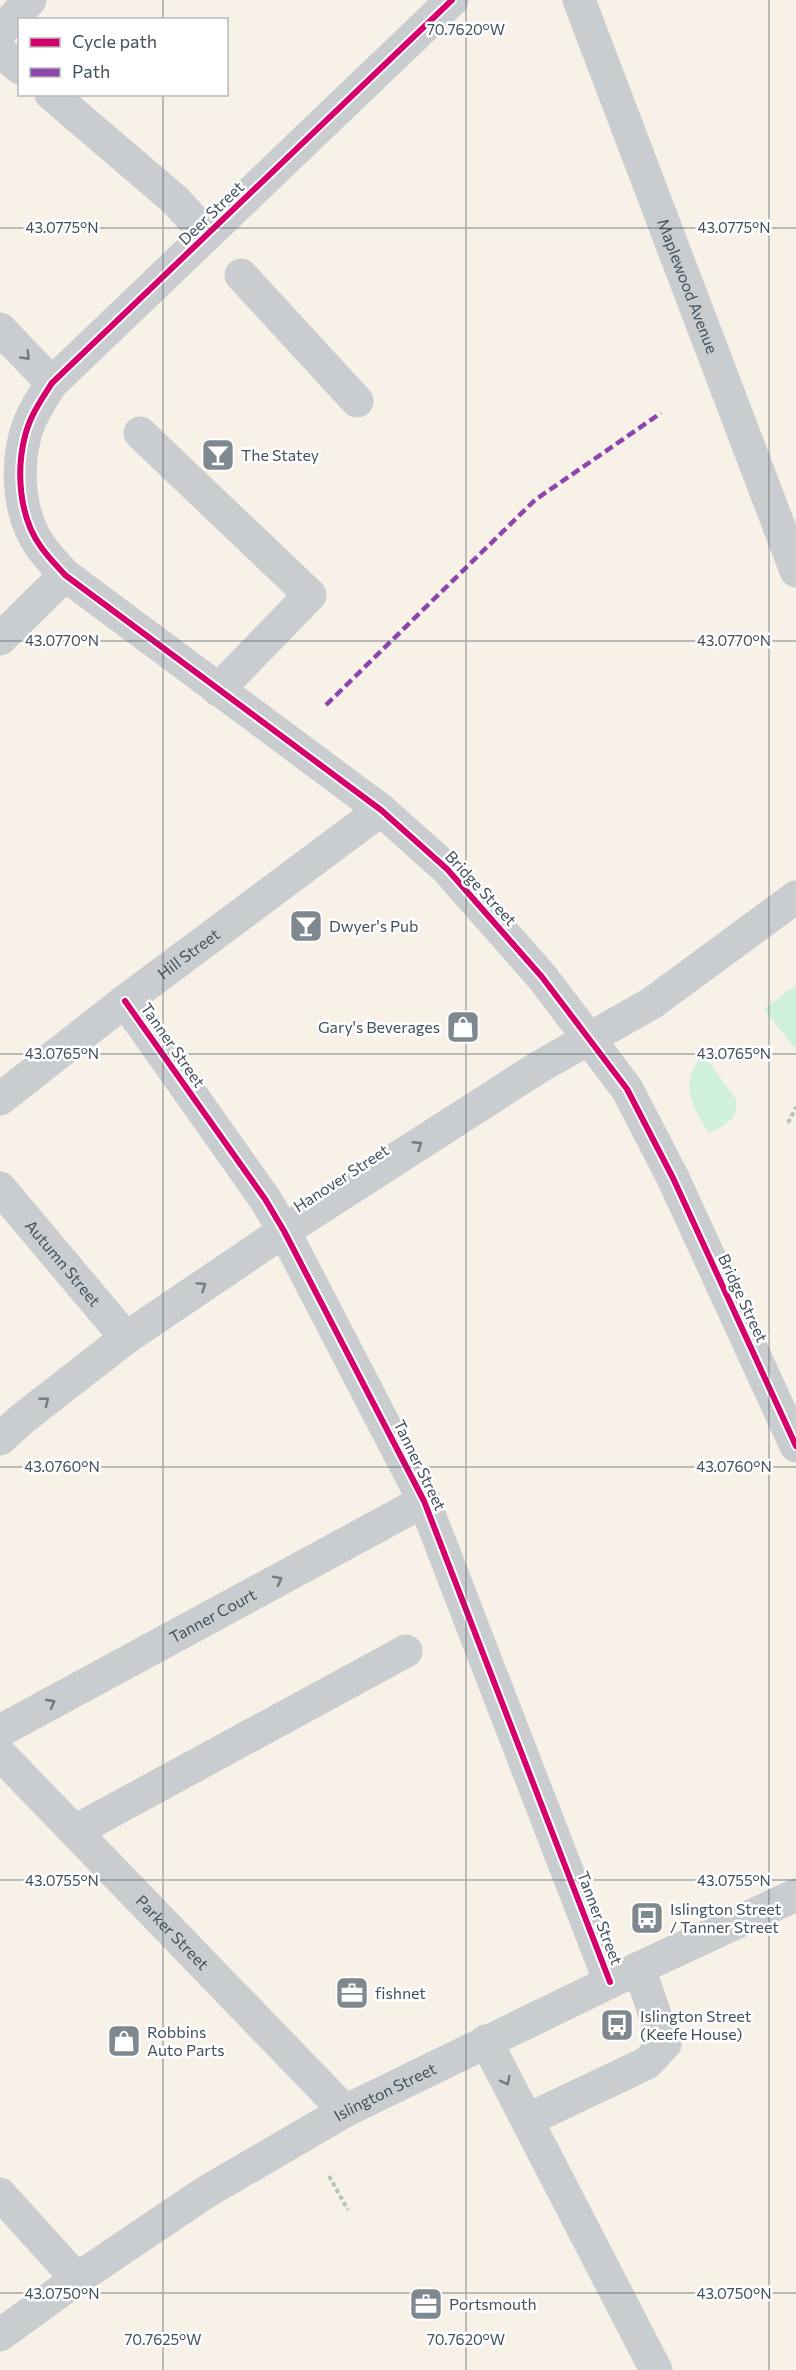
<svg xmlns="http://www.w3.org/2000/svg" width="796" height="2370" viewBox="0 0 796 2370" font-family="Commissioner,sans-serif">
  <rect width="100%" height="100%" fill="#efeded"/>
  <path fill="#f7f1e7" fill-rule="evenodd" d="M0 0H796V2370H0ZM20 20H226V94H20Z"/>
  <g fill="#cff1db">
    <path d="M796 985V1050L764 1009Z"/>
    <path d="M703 1054 736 1099C740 1119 724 1125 709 1134 692 1104 678 1085 703 1054Z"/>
  </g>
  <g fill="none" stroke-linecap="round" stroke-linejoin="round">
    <g stroke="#b5c4bf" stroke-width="4" stroke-dasharray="4.5 3" stroke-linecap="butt">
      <path d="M788 1123 796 1107"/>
      <path d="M329 2176 348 2210"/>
    </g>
    <g stroke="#c9cdcf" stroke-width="33">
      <path d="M452 0 52 383C41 400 30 416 25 436 16 471 19 517 41 547 48 557 57 566 65 575L381 810 447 869 542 977 627 1089 673 1178 796 1446"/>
      <path id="s1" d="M579 0 796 571"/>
      <path d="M0 32 30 0"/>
      <path d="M0 51 20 68"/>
      <path d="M51 94 175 200 207 235"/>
      <path d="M241 275 357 401"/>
      <path d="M0 329 52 383"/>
      <path d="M140 433 310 595 218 690"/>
      <path d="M0 639 65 575"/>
      <path d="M125 1001 265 1199 284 1231 424 1501 610 1982"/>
      <path id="s2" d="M0 1099 125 1001 381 810"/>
      <path id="s3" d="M0 1188 126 1338"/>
      <path d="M0 1439 22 1419 126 1338 284 1231 539 1067 652 1003 796 897"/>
      <path id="s4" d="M0 1731 424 1501"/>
      <path id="s5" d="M0 1754 345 2111"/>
      <path d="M75 1831 406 1651"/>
      <path d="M486 2041 656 2370"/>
      <path d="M527 2120 647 2063 665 2044 639 1968"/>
      <path d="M0 2194 77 2279"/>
      <path id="s6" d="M0 2335 77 2279 206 2192 345 2111 639 1968 796 1895"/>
    </g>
    <path stroke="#8e44ad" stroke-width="4.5" stroke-dasharray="9 4.5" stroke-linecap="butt" d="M326 705 535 500 661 413"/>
    <g stroke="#fff" stroke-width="10">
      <g id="cycleway">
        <path d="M452 0 52 383C41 400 30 416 25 436 16 471 19 517 41 547 48 557 57 566 65 575L381 810 447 869 542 977 627 1089 673 1178 796 1446"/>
        <path d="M125 1001 265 1199 284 1231 424 1501 610 1982"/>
      </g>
    </g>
    <use href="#cycleway" stroke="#d6006c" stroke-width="6"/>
  </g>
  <defs><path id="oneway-chevron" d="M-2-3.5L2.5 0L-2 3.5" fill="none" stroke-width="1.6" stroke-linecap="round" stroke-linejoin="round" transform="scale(1.5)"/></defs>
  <g stroke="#727c84">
    <use href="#oneway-chevron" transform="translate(26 356) rotate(46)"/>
    <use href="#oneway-chevron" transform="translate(418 1145) rotate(-33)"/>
    <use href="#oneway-chevron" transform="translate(202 1286) rotate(-34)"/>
    <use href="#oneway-chevron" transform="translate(45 1401) rotate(-38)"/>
    <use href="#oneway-chevron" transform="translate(278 1580) rotate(-28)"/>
    <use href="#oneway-chevron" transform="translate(51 1703) rotate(-28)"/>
    <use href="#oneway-chevron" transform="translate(506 2081) rotate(63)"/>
  </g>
  <path fill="none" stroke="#43515c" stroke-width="1.5" stroke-opacity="0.45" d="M163 0V20M466 0V2370M769 0V2370M163 94V2370M0 228H796M0 641H796M0 1054H796M0 1467H796M0 1880H796M0 2293H796"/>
  <defs>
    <g id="bar-square" transform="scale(1.725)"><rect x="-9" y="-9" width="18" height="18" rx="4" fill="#7f888f" stroke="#fff"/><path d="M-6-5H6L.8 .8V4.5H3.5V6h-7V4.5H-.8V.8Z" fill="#fff"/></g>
    <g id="shop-square" transform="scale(1.725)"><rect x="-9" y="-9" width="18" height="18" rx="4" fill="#7f888f" stroke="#fff"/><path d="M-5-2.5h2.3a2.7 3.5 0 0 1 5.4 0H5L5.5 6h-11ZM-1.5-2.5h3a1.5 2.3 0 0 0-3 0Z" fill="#fff"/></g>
    <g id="bus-square" transform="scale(1.725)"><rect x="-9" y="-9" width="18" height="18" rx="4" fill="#7f888f" stroke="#fff"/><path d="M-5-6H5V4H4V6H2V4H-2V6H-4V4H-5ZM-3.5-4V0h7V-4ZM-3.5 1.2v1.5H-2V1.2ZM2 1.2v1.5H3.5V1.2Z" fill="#fff"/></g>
    <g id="office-square" transform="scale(1.725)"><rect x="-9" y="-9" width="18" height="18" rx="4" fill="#7f888f" stroke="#fff"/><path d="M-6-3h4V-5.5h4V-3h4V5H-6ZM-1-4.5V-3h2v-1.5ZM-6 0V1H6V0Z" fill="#fff"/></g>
  </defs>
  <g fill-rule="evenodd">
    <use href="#bar-square" x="218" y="455"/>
    <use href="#bar-square" x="306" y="926"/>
    <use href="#shop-square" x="463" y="1027"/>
    <use href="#bus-square" x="647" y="1918"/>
    <use href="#office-square" x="352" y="1993"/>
    <use href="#bus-square" x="617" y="2025"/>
    <use href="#shop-square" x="124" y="2041"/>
    <use href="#office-square" x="426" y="2304"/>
  </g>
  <g text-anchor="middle" stroke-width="5" stroke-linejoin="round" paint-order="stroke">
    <g font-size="16" fill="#43515c" stroke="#fff">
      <text transform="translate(211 213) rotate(-44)" y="6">Deer Street</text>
      <text dy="6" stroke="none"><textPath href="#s1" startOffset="306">Maplewood Avenue</textPath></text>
      <text transform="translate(481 888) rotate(47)" y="6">Bridge Street</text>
      <text dy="6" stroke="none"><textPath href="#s2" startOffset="238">Hill Street</textPath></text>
      <text transform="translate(173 1045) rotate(55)" y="6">Tanner Street</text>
      <text transform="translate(341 1178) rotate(-33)" y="6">Hanover Street</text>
      <text dy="6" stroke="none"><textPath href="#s3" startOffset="98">Autumn Street</textPath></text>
      <text transform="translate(743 1298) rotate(65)" y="6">Bridge Street</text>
      <text transform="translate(420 1465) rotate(64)" y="6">Tanner Street</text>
      <text dy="6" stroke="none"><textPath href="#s4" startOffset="242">Tanner Court</textPath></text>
      <text transform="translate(600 1918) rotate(69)" y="6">Tanner Street</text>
      <text dy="6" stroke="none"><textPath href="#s5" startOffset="248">Parker Street</textPath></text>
      <text dy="6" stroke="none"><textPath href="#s6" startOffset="456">Islington Street</textPath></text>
    </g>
    <g font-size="16" fill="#43515c" stroke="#fff" text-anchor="start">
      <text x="241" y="461">The Statey</text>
      <text x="329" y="932">Dwyer's Pub</text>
      <text x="440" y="1033" text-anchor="end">Gary's Beverages</text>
      <text x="670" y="1915">Islington Street<tspan x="670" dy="18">/ Tanner Street</tspan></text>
      <text x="375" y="1999">fishnet</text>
      <text x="640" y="2022">Islington Street<tspan x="640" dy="18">(Keefe House)</tspan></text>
      <text x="147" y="2038">Robbins<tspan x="147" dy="18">Auto Parts</tspan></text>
      <text x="449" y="2310">Portsmouth</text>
    </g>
  </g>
  <g font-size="15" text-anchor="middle" fill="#43515c" stroke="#fff" stroke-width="5" stroke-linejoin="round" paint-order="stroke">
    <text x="466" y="35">70.7620°W</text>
    <text x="62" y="233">43.0775°N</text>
    <text x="734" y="233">43.0775°N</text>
    <text x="62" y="646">43.0770°N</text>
    <text x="734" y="646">43.0770°N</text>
    <text x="62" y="1059">43.0765°N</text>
    <text x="734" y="1059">43.0765°N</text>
    <text x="62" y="1472">43.0760°N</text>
    <text x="734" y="1472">43.0760°N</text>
    <text x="62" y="1886">43.0755°N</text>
    <text x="734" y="1886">43.0755°N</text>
    <text x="62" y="2299">43.0750°N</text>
    <text x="734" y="2299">43.0750°N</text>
    <text x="163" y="2345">70.7625°W</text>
    <text x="466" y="2345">70.7620°W</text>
  </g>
  <rect x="18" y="18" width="210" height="78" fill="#ffffff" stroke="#b4b9be" stroke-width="1.5"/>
  <rect x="30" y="38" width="30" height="9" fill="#d6006c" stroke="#b4b9be" stroke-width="1.5"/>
  <text x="72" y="48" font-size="18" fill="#43515c">Cycle path</text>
  <rect x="30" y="68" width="30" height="9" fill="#8e44ad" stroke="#b4b9be" stroke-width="1.5"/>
  <text x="72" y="78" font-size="18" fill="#43515c">Path</text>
</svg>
